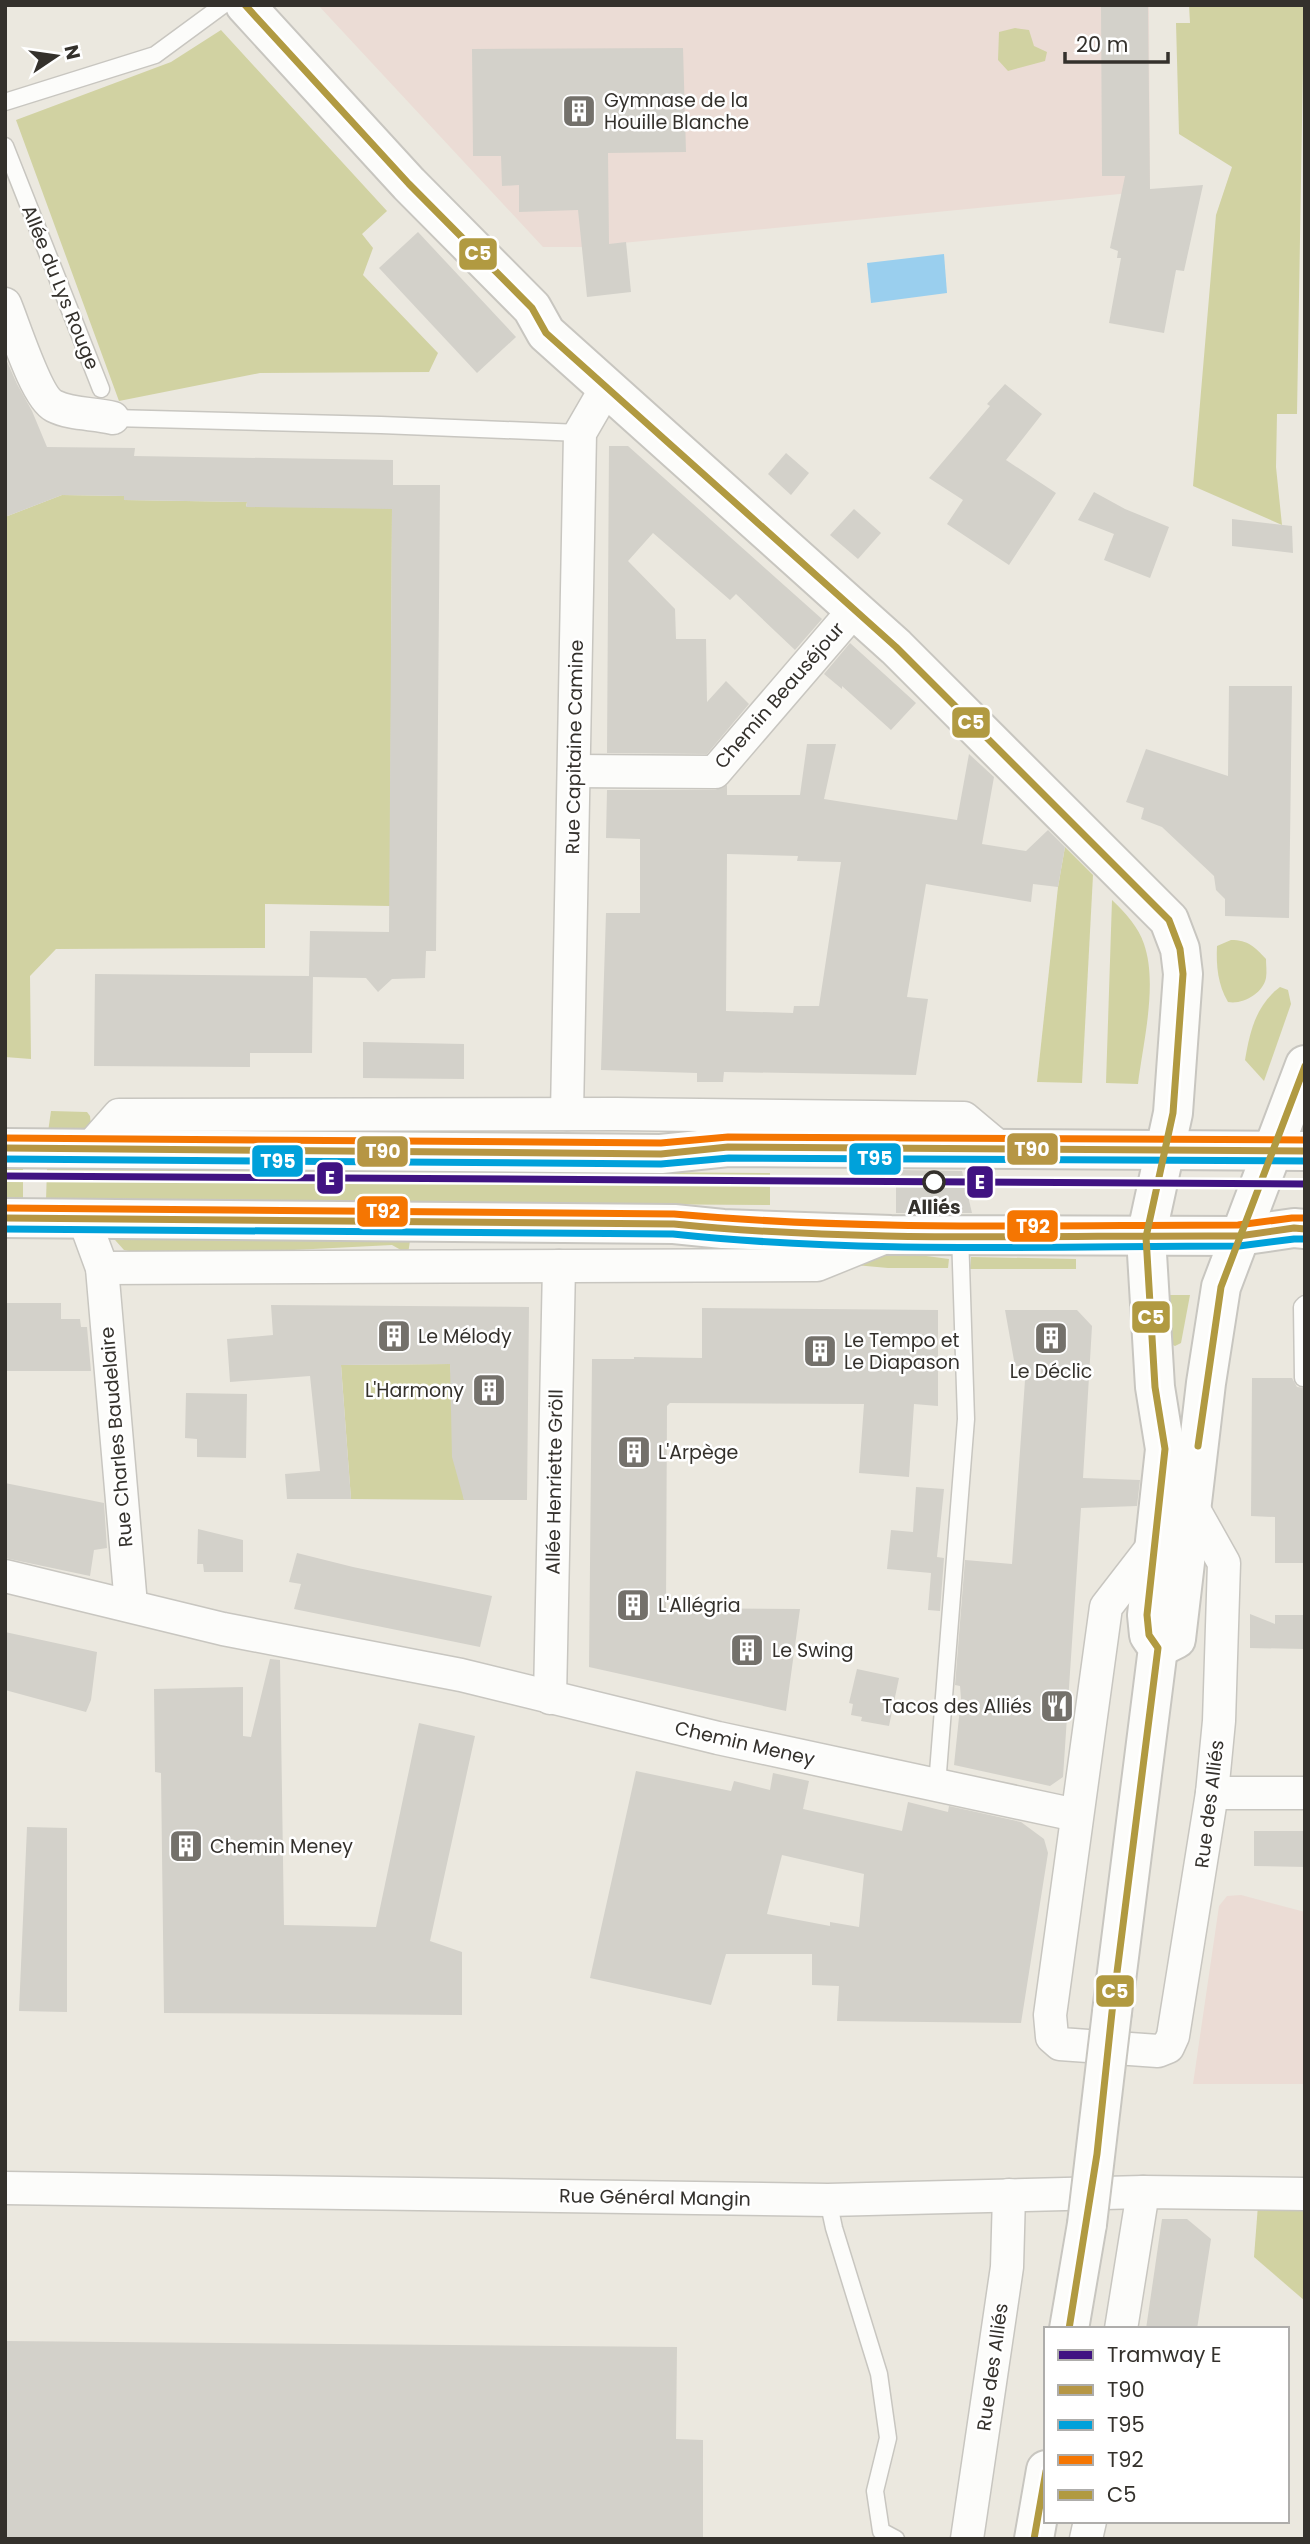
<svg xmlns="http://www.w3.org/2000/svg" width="1310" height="2544" viewBox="0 0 1310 2544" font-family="Poppins,sans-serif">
  <rect width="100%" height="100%" fill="#ebe8df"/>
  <g fill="#ebdcd5">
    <path d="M318 5H1149L1150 191 582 247H543Z"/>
    <path d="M1241 1895 1305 1912V2084H1193L1219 1906 1227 1896Z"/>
  </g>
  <g fill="#d1d2a2">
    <path d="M1189 5H1304L1297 414H1277L1276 467 1282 525 1193 486 1216 215 1232 167 1179 134 1176 23H1190Z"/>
    <path d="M1015 28 1029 30 1034 46 1047 52 1045 61 1008 71 998 60 999 32Z"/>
    <path d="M221 30 387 211 362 234 373 248 363 275 438 353 429 372 260 373 119 401 16 120 171 62Z"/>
    <path d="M62 495 124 496V500L247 502 246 506 392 508 390 906 265 904V948L56 949 30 976 31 1059 5 1057V517Z"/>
    <path d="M1065 847 1093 875 1082 1083 1037 1082 1058 887Z"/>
    <path d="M1112 900C1125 912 1139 928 1144 944 1158 984 1143 1043 1138 1084L1106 1083Z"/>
    <path d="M1231 940C1248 940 1255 947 1266 959 1266 965 1267 972 1266 978 1263 993 1243 1005 1228 1002 1218 985 1216 966 1217 946Z"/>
    <path d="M1280 987 1288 990 1291 1004 1264 1081 1245 1060C1250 1031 1256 1005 1280 987Z"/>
    <path d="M51 1111 87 1112 90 1116 91 1125 83 1132 47 1139Z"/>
    <rect x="5" y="1167" width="18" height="33"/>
    <path d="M47 1168 770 1173V1205L46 1200Z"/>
    <path d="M107 1231 411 1234 408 1254 392 1245 156 1257 124 1250Z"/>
    <path d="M896 1252 949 1259 948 1268H888L844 1264Z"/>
    <path d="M971 1257 1076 1259V1269H970Z"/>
    <path d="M1165 1295H1190L1181 1343 1175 1346 1169 1343Z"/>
    <path d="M450 1364 464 1500 351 1499 341 1365Z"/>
    <path d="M1258 2205H1305V2301L1254 2257Z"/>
  </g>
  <path fill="#9acfee" d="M944 254 947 293 871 303 867 263Z"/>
  <g fill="#d3d1ca" fill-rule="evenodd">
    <path d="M1101 5H1148L1150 189 1203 185 1184 271 1176 270 1164 333 1109 323 1121 258H1117L1118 251 1110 248 1125 176H1102Z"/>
    <path d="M683 48 686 152 608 153 609 244 626 242 631 292 587 297 578 210 519 212V185L502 186 501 156H473L472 49Z"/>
    <path d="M418 232 516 337 477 373 379 268Z"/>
    <path d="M5 357 17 384 32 411 47 447 135 448 134 456 393 460V485H440L436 951H426L425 978 392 979 378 992 366 978 313 977 312 1053H250V1067L94 1066 95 974 309 976 310 931 389 932 392 509 246 507 247 502 124 500V496L62 495 5 517Z"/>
    <path d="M1005 384 1042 414 1006 460 1056 493 1009 565 947 524 963 500 929 478 990 406 987 404Z"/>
    <path d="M609 446H628L822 619 795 650 736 594 730 600 653 533 628 561 675 609 676 639H706L707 702 726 681 749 704 707 754 607 753Z"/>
    <path d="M786 453 809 473 791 495 768 474Z"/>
    <path d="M1094 492 1125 509 1169 527 1150 578 1104 560 1114 534 1078 520Z"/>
    <path d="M854 509 881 533 858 559 830 535Z"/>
    <path d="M1232 519 1292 526 1293 553 1232 546Z"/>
    <path d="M850 643 916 703 891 730 842 686V689L824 674Z"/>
    <path d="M1229 686H1292L1289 918 1225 916V899L1216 890 1214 876 1162 827 1141 819 1144 808 1126 802 1146 749 1228 776Z"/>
    <path d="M807 744H836L824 799 957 820 969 754 994 777 982 844 1026 851 1048 830 1065 847 1058 887 1033 884 1031 902 926 884 907 997 928 999 916 1075 724 1072 723 1082H697V1073L601 1070 606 913H640V839L606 838 607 790H715L727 785V795H800ZM727 854 798 856 797 861 841 862 819 1006H794L793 1013 726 1011Z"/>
    <path d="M363 1042 464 1044V1079L363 1078Z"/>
    <path d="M896 1170 962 1171 972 1213H896Z"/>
    <path d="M5 1303H61V1319H80L81 1327H87L91 1371H5Z"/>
    <path d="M271 1305 529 1307 527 1500H464L452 1457 450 1364 341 1365 351 1499H287L285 1474 320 1471 310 1376 230 1382 227 1339 273 1335Z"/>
    <path d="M702 1308 938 1310V1406L914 1404 909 1477 859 1473 864 1404 670 1403 667 1406 666 1608 800 1609 786 1711 589 1667 592 1359H634V1357L702 1358Z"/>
    <path d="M1005 1310H1077L1092 1326 1083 1478 1140 1480 1137 1506 1081 1508 1063 1777 1050 1786 954 1765 961 1698 960 1686 955 1685 965 1560 1012 1564 1026 1366H1015Z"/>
    <path d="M1252 1378H1292L1297 1387 1305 1388V1563H1275V1517L1251 1516Z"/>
    <path d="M186 1393 247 1394 246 1458 197 1457V1439L185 1438Z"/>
    <path d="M5 1483 104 1503 107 1548 94 1550 90 1576 5 1558Z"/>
    <path d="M916 1487 944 1489 937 1557 944 1558 940 1611 928 1610 931 1573 887 1569 891 1530 913 1532Z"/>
    <path d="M198 1529 243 1540V1572H204L203 1564H197Z"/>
    <path d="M297 1553 353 1567 492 1596 480 1647 294 1609 301 1584 289 1582Z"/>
    <path d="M1250 1614 1275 1624V1615H1305V1649L1250 1648Z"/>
    <path d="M5 1632 97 1652 91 1700 86 1712 5 1690Z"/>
    <path d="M270 1659 280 1660 284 1925 376 1927 419 1723 475 1736 430 1941 462 1952V2015L164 2013 161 1773 155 1772 154 1689 243 1687V1736L251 1737Z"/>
    <path d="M857 1669 899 1678 889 1726 861 1721 862 1717 851 1715 853 1704 849 1703Z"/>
    <path d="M636 1771 731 1791 734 1781 770 1790 773 1773 809 1781 803 1809 902 1831 908 1802 948 1812 949 1806 1021 1822 1044 1839 1048 1853 1021 2023 837 2021 839 1986 812 1985V1954H726L711 2005 590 1978ZM782 1855 864 1874 859 1927 830 1922V1926L767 1914Z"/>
    <path d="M27 1827 67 1828V2012L19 2011Z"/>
    <path d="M1254 1831H1305V1867L1254 1866Z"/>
    <path d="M1162 2219H1187L1211 2239 1197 2329H1146Z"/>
    <path d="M5 2341 677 2347 676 2439 703 2440V2539H5Z"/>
  </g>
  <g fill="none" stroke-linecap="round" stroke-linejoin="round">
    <g stroke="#c8c6c0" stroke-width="19">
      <g id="lane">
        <path d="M5 102 155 55 223 5"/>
        <path d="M5 146 101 389"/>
        <path d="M113 418 381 425 580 433"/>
        <path d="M1303 1378 1302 1307 1305 1304"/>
        <path d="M937 1785 966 1419 960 1234"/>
        <path d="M828 2200 834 2228 879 2374 888 2438 875 2491 881 2531 896 2539"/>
      </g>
    </g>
    <g stroke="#c8c6c0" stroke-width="35">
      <g id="street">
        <path d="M5 304C14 325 36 397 54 406 72 415 94 413 113 418"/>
        <path d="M574 771 715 772 855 609"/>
        <path d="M567 1114 580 433 606 388"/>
        <path d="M89 1149 119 1115 616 1114 964 1118 1001 1149"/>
        <path d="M84 1219 102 1268 131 1605"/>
        <path d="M102 1268 817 1265 886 1237"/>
        <path d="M1157 1541 1106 1607 1050 2015 1052 2037 1060 2044 1158 2051 1168 2047 1173 2036 1212 1793 1219 1721 1224 1563 1192 1506"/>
        <path d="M5 1576 223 1629 461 1675 718 1738 1076 1815"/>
        <path d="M550 1698 559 1266"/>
        <path d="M1212 1793H1305"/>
        <path d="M5 2188 828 2200 1143 2192 1305 2194"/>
        <path d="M1121 2329 1143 2192"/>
        <path d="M967 2539 1007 2267 1009 2195"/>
        <path d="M1086 2539 1090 2521"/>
      </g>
    </g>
    <g stroke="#c8c6c0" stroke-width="42">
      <g id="secondary">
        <path d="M245 5 409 184 532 308 546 333 896 647 1169 920 1180 949 1183 974 1173 1113 1146 1237 1155 1387 1165 1449 1147 1615 1149 1635 1158 1648 1112 2012"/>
        <path d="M1158 1648 1176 1639 1206 1383 1221 1287 1305 1065"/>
        <path d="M1069 2329 1087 2224"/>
        <path d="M1034 2539 1046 2470"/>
      </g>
    </g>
    <g stroke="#c8c6c0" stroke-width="42">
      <g id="primary">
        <path d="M5 1148 661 1154 728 1147 1305 1151"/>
        <path d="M5 1218 674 1224 723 1229 891 1235 1239 1236 1294 1228 1305 1229"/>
      </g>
    </g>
    <use href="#lane" stroke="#fcfcfa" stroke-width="16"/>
    <use href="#street" stroke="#fcfcfa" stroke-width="32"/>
    <use href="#secondary" stroke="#fcfcfa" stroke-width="38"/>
    <use href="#primary" stroke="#fcfcfa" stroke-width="38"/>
    <g stroke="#c8c6c0" stroke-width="42" stroke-linecap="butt">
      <path id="secondary-bridge" d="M1087 2224 1112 2012"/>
    </g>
    <use href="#secondary-bridge" stroke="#fcfcfa" stroke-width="38"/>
    <g stroke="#fff" stroke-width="12">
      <g id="bus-1">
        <path d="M5 1148 661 1154 728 1147 1305 1151"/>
        <path d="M5 1218 674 1224C860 1243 1052 1235 1239 1236L1294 1228 1305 1229"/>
      </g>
    </g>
    <g stroke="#fff" stroke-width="12">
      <g id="bus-2">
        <path d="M5 1159 661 1164 729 1158 1305 1161"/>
        <path d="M5 1229 673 1234C860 1254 1052 1246 1239 1246L1294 1239H1304"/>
      </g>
    </g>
    <g stroke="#fff" stroke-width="12">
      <g id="bus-3">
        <path d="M5 1138 661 1143 728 1137 1305 1140"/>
        <path d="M5 1208 674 1214C861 1231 1051 1225 1238 1225L1292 1218H1305"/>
      </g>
    </g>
    <g stroke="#fff" stroke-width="12">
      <g id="bus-4">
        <path d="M245 5 409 184 532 308 546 333 896 647 1169 920 1180 949 1183 974 1173 1113 1146 1237 1155 1387 1165 1449 1147 1615 1149 1635 1158 1648 1112 2012 1097 2154 1069 2329"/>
        <path d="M1198 1446 1221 1287 1305 1066"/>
        <path d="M1034 2539 1046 2471"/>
      </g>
    </g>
    <use href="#bus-1" stroke="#b69644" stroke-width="7"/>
    <use href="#bus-2" stroke="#00a1da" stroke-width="7"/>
    <use href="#bus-3" stroke="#f57602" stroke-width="7"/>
    <use href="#bus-4" stroke="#b19a41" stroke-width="7"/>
    <g stroke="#fff" stroke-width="12">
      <path id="tram-1" d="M5 1176 1305 1184"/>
    </g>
    <use href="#tram-1" stroke="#401382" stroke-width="7"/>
  </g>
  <defs>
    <g id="building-square" transform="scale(1.75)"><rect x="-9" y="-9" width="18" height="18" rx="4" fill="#74716b" stroke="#fff"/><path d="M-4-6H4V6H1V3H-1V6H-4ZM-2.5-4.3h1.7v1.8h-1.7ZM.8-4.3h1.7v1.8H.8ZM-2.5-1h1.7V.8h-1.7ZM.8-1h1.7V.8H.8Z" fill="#fff"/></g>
    <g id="restaurant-square" transform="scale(1.75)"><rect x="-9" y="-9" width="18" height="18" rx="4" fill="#74716b" stroke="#fff"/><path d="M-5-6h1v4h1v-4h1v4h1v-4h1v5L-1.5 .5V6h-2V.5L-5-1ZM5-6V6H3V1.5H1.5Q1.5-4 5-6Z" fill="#fff"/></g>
  </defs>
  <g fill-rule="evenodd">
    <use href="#building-square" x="579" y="111"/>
    <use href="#building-square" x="394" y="1336"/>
    <use href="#building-square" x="1051" y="1338"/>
    <use href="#building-square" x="820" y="1351"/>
    <use href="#building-square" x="489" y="1390"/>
    <use href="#building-square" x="634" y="1452"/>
    <use href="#building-square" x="633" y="1605"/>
    <use href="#building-square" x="747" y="1650"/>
    <use href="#restaurant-square" x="1057" y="1706"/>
    <use href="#building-square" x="186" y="1846"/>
  </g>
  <circle fill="#fff" stroke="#34312c" stroke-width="3.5" cx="934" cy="1182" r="10"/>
  <g text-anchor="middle" stroke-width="5" stroke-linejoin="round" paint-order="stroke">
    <g font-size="19" fill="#34312c" stroke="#fff" text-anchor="start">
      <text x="604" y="107">Gymnase de la<tspan x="604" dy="22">Houille Blanche</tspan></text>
      <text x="418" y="1343">Le Mélody</text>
      <text x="844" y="1347">Le Tempo et<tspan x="844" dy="22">Le Diapason</tspan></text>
      <text x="1051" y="1378" text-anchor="middle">Le Déclic</text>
      <text x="464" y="1397" text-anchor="end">L'Harmony</text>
      <text x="658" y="1459">L'Arpège</text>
      <text x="658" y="1612">L'Allégria</text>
      <text x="772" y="1657">Le Swing</text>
      <text x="1032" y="1713" text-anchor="end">Tacos des Alliés</text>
      <text x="210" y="1853">Chemin Meney</text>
    </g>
    <g font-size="19" fill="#34312c" stroke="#fff">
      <text transform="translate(61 287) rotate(68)" y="7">Allée du Lys Rouge</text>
      <text transform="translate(779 695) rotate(-49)" y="7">Chemin Beauséjour</text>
      <text transform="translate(574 747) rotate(-89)" y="7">Rue Capitaine Camine</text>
      <text transform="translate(116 1437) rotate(-95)" y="7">Rue Charles Baudelaire</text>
      <text transform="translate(554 1482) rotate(-89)" y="7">Allée Henriette Gröll</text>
      <text transform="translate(745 1743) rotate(13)" y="7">Chemin Meney</text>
      <text transform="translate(1209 1804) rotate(-83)" y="7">Rue des Alliés</text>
      <text transform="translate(655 2197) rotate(1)" y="7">Rue Général Mangin</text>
      <text transform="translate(992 2367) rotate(-82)" y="7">Rue des Alliés</text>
    </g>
    <g font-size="19" font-weight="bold" fill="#34312c" stroke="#fff">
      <text x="934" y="1214">Alliés</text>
    </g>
  </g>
  <g stroke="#fff" stroke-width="2.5">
    <rect x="458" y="237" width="40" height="34" rx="7" fill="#b19a41"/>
    <rect x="951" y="706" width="40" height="33" rx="7" fill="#b19a41"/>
    <rect x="1006" y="1132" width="53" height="34" rx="7" fill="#b69644"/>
    <rect x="356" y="1135" width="53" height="33" rx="7" fill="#b69644"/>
    <rect x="848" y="1142" width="54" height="34" rx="7" fill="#00a1da"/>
    <rect x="251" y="1144" width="53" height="34" rx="7" fill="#00a1da"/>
    <rect x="316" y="1161" width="28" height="34" rx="7" fill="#401382"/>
    <rect x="966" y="1165" width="28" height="34" rx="7" fill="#401382"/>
    <rect x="356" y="1195" width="53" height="33" rx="7" fill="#f57602"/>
    <rect x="1006" y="1209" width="53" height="34" rx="7" fill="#f57602"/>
    <rect x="1131" y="1300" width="40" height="34" rx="7" fill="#b19a41"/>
    <rect x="1095" y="1974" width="40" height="34" rx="7" fill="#b19a41"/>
  </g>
  <g font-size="19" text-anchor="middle" font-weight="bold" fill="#fff">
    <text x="478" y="260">C5</text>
    <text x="971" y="729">C5</text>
    <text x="1032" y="1156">T90</text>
    <text x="383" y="1158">T90</text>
    <text x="875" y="1165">T95</text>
    <text x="278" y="1168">T95</text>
    <text x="330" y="1185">E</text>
    <text x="980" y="1189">E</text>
    <text x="383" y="1218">T92</text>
    <text x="1033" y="1233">T92</text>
    <text x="1151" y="1324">C5</text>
    <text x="1115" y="1998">C5</text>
  </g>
  <rect width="1310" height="2544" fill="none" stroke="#34312c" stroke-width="14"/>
  <rect x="1044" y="2327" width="245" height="196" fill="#ffffff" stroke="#aeadab" stroke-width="2"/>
  <rect x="1058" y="2350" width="35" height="10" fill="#401382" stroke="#aeadab" stroke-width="2"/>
  <text x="1107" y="2362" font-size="21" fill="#34312c">Tramway E</text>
  <rect x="1058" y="2385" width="35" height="10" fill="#b69644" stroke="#aeadab" stroke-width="2"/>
  <text x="1107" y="2397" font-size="21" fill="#34312c">T90</text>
  <rect x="1058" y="2420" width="35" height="10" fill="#00a1da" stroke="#aeadab" stroke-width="2"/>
  <text x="1107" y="2432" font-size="21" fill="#34312c">T95</text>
  <rect x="1058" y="2455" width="35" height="10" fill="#f57602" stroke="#aeadab" stroke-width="2"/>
  <text x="1107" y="2467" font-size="21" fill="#34312c">T92</text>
  <rect x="1058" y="2490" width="35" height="10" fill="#b19a41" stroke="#aeadab" stroke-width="2"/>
  <text x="1107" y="2502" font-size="21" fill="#34312c">C5</text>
  <g transform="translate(56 56) rotate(77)" stroke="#ffffff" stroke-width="5" paint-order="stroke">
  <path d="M0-5L12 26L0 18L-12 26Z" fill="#34312c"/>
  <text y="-10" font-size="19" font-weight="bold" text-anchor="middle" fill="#34312c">N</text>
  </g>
  <path d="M1065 52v10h103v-10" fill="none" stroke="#34312c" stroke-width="3.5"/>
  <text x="1076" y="52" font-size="21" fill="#34312c" stroke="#ffffff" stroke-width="5" paint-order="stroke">20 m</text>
</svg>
